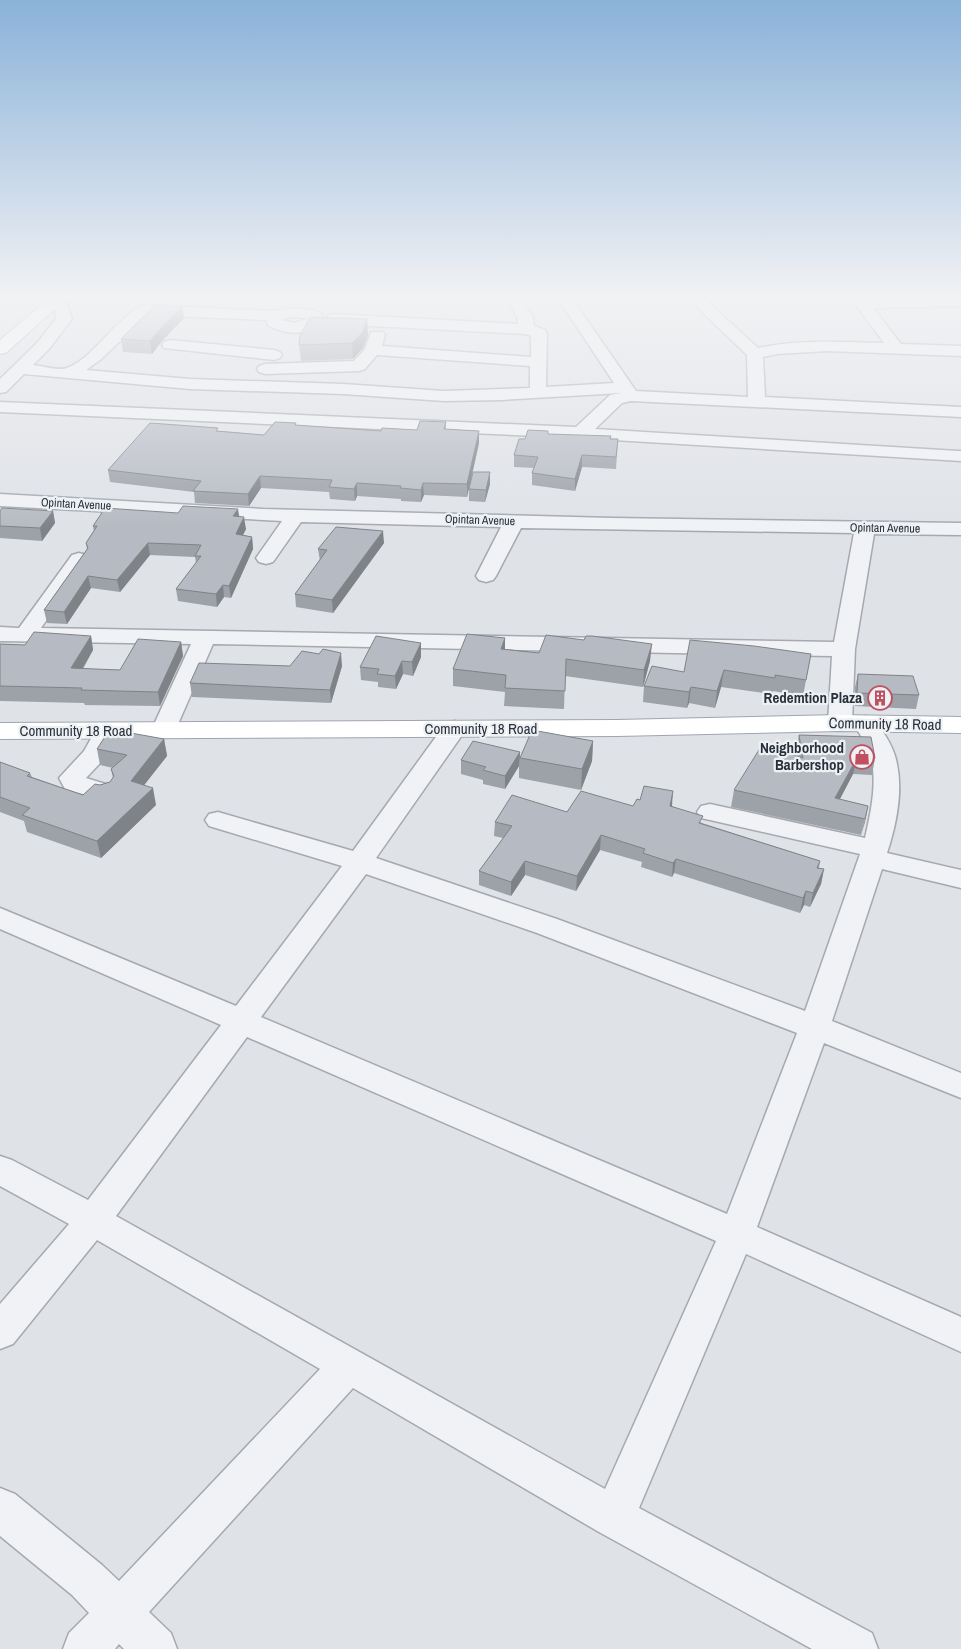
<svg xmlns="http://www.w3.org/2000/svg" width="961" height="1649" viewBox="0 0 961 1649" font-family="'Archivo Narrow',sans-serif">
  <rect width="100%" height="100%" fill="#dfe2e7"/>
  <g fill="none" stroke-linecap="round" stroke-linejoin="round">
    <g stroke="#a5a9b0" stroke-width="3">
      <g id="minor">
        <path d="M505 297H519L533 317 534 326 545 330 547 333 546 387 614 383 557 297H571L636 391 748 397 747 355 700 310 691 297H705L710 304 758 348C800 339 842 342 884 343L850 297H865L867 299 961 298V306L873 308 901 344 961 346V356L827 351 777 354 763 357 765 397 961 407V417L631 401 622 403 595 429 958 451H961V461L580 438 0 412V402L576 427 610 395 621 393 501 400 444 401 343 394 190 389 24 374 6 392 0 393V379L37 343 56 319 55 309 47 302 49 299H59L67 304 72 319 49 349 33 365C42 366 59 371 67 368 95 358 119 312 146 305L274 311C292 307 305 307 321 313L324 320C312 337 284 335 268 325L266 320 148 315 100 360 86 370 190 379 343 384 444 391 530 388V366L377 355 365 369 359 371 265 374 259 372 257 369 259 366 265 364 354 361 365 349 371 332H383L385 335 382 346 531 357V336L525 334 333 324 328 322 325 319 328 316 333 314 518 324 517 317ZM290 317 308 318 295 323 281 320Z"/>
        <path d="M170 340 274 350 280 352 282 355 280 358 274 360 164 348 162 345 164 342Z"/>
        <path d="M0 494 263 509 612 518 961 523V535L874 534 855 649 852 723 849 728 840 730 831 728 828 723 832 656 213 644 175 731 172 736 163 738 154 736 151 731 191 644 0 641V627L19 628 72 555 79 553 86 555 89 559 41 628 834 642 854 533 521 528 496 576 493 580 486 582 479 580 476 576 501 527 301 522 273 562 266 564 259 562 256 558 282 521 0 506Z"/>
        <path d="M865 716 874 718C881 729 891 742 895 756 904 786 897 823 887 853L961 870V888L882 869 832 1021 961 1073V1098L824 1043 757 1227 961 1317V1352L746 1254 639 1508 872 1633 878 1649H812L599 1532 353 1388 149 1612 171 1633 177 1649H124L119 1644 115 1649H63L69 1633 89 1613 72 1595 0 1536V1488L15 1494 102 1565 119 1581 320 1369 97 1240 13 1344 0 1349V1304L69 1224 0 1186V1156L12 1160 88 1200 221 1025 0 929V908L236 1006 342 866 209 826 205 820 209 814 218 812 353 851 446 723 455 721 464 723 467 728 376 858 557 919 805 1011 860 854 710 820 701 818 697 812 701 806 710 804 865 838C871 812 878 780 870 754 866 743 859 733 853 723L856 718ZM366 874 537 933 797 1033 727 1214 261 1017ZM247 1037 716 1241 605 1489 116 1216Z"/>
        <path d="M107 724 116 726 119 731 103 760 86 778 112 786 116 792 112 798 103 800 65 789 59 778 84 751 98 726Z"/>
      </g>
    </g>
    <g stroke="#9fa6b1" stroke-width="2">
      <g id="major">
        <path d="M51 297H68L6 353 0 354V340Z"/>
        <path d="M840 715 961 717V733L840 731 617 736 0 739V723L617 720Z"/>
      </g>
    </g>
    <use href="#minor" fill="#f1f2f5" fill-rule="evenodd"/>
    <use href="#major" fill="#fff" fill-rule="evenodd"/>
  </g>
  <g fill="#9da1a8">
    <path d="M184 318 162 341 152 354 123 352 121 339Z"/>
    <path d="M367 319 368 335 363 348 353 359 301 361 299 345Z"/>
    <path d="M446 422V429L479 431V443L467 497 424 495 421 502 401 501V499L357 496 355 501 330 499 329 492 261 488 249 506 195 503 194 492 110 482 108 470 219 431 264 435 296 425 381 431 417 430Z"/>
    <path d="M548 431V434L618 439 616 469 582 467 575 491 532 485V473L534 468 514 467V455Z"/>
    <path d="M490 484 485 502 469 501V489Z"/>
    <path d="M0 511H53L55 523 42 541 0 538Z"/>
    <path d="M239 517 246 529 243 535 252 537 253 549 231 598 224 597 217 607 178 601 176 589 196 563 195 557 150 555 120 592 91 588 67 624 47 623 44 610 87 549 86 543 94 531 93 526Z"/>
    <path d="M384 543 333 613 296 607 295 594 320 561 318 549Z"/>
    <path d="M91 636 93 650 83 669 120 670 181 642 183 656 160 706 85 705 84 703 0 701V644L25 645Z"/>
    <path d="M505 638V649L539 653 650 661 643 687 565 676 564 709 504 706 505 692 453 686V669Z"/>
    <path d="M421 643V657L413 676 403 674 396 689 378 687V682L361 680 360 667Z"/>
    <path d="M811 654 803 696 773 691 772 694 721 687 715 708 689 703 687 708 643 702 644 686 684 672Z"/>
    <path d="M290 666H342L331 703 192 697 190 683Z"/>
    <path d="M858 674 919 695 916 709 855 706V687Z"/>
    <path d="M799 735 875 758 872 775 853 774 840 799 868 806 861 835 731 807 734 790 797 756 796 751Z"/>
    <path d="M129 736 164 739 167 756 144 785 156 805 101 858 27 832 24 821 0 812V762L30 773 32 777 83 795 100 785 110 782 113 778 111 769 113 768 100 765 97 749Z"/>
    <path d="M593 741 592 761 581 790 519 778V766L505 789 483 784V780L461 774V760L520 752V758Z"/>
    <path d="M633 806H672L702 823 820 861 819 868 824 869 821 884 810 907 804 905 800 913 674 873 672 877 641 867 642 862 600 850 576 891 525 875 511 896 479 885V871L503 838 494 836 495 822 567 812Z"/>
  </g>
  <g fill="#7f8388">
    <path d="M183 306 184 318 162 341 152 354 150 341 161 328Z"/>
    <path d="M367 319 368 335 363 348 353 359 352 343Z"/>
    <path d="M479 431V443L467 497V484Z"/>
    <path d="M582 455V467L575 491V479Z"/>
    <path d="M490 472V484L485 502 486 490Z"/>
    <path d="M260 476 261 488 249 506 248 494Z"/>
    <path d="M357 483V496L355 501 354 489Z"/>
    <path d="M423 483 424 495 421 502V490Z"/>
    <path d="M238 509 240 521 233 516Z"/>
    <path d="M53 511 55 523 42 541 40 528Z"/>
    <path d="M244 517 246 529 237 546 236 534Z"/>
    <path d="M383 531 384 543 333 613 332 600Z"/>
    <path d="M252 537 253 549 231 598 229 586Z"/>
    <path d="M148 543 150 555 120 592 117 580Z"/>
    <path d="M88 576 91 588 67 624 64 612Z"/>
    <path d="M223 585 224 597 217 607 216 594Z"/>
    <path d="M91 636 93 650 74 683 71 668Z"/>
    <path d="M505 638V655L501 649Z"/>
    <path d="M181 642 183 656 160 706 158 692Z"/>
    <path d="M421 643V657L413 676 412 662Z"/>
    <path d="M652 644 650 661 643 687 644 670Z"/>
    <path d="M341 653 342 666 331 703 330 690Z"/>
    <path d="M402 661 403 674 396 689 395 676Z"/>
    <path d="M724 670 721 687 715 708 717 691Z"/>
    <path d="M691 687 689 703 687 708 689 692Z"/>
    <path d="M164 739 167 756 134 798 131 781Z"/>
    <path d="M593 741 592 761 581 790 582 769Z"/>
    <path d="M520 752 519 766 505 789V776Z"/>
    <path d="M857 758 853 774 833 812 835 798Z"/>
    <path d="M153 788 156 805 101 858 97 841Z"/>
    <path d="M673 791 672 806 668 820 670 806Z"/>
    <path d="M868 806 865 822 861 835 865 819Z"/>
    <path d="M601 835 600 850 576 891 577 876Z"/>
    <path d="M676 859 674 873 672 877 673 863Z"/>
    <path d="M525 861V875L511 896V882Z"/>
    <path d="M824 869 821 884 810 907 813 893Z"/>
    <path d="M806 891 804 905 800 913 803 898Z"/>
  </g>
  <g fill="#b6bbc3" stroke="#7f8388">
    <path d="M155 305 183 306 161 328 150 341 121 339Z"/>
    <path d="M310 317 367 319 363 332 352 343 299 345 300 336Z"/>
    <path d="M420 421 446 422 444 429 479 431 467 484 423 483 421 490 400 488 401 486 357 483 354 489 329 487 332 480 260 476 248 494 193 491 201 481 108 470 150 423 218 428 216 431 264 435 275 422 296 423 295 425 381 431 382 428 417 430Z"/>
    <path d="M528 430 548 431V434L611 436 610 439H618L616 457 582 455 575 479 532 473 538 457 514 455 519 439H525Z"/>
    <path d="M473 472H490L486 490 469 489Z"/>
    <path d="M183 506 238 509 233 516 244 517 236 534 252 537 229 586 223 585 216 594 176 589 201 556H195L201 545 148 543 117 580 88 576 64 612 44 610 88 548 86 543 97 526H93L105 508 178 513Z"/>
    <path d="M2 508 53 511 40 528 0 526V511Z"/>
    <path d="M336 527 383 531 332 600 295 594 327 550 318 549Z"/>
    <path d="M34 632 91 636 71 668 120 670 138 639 181 642 158 692 81 690 82 688 0 686V644L25 645Z"/>
    <path d="M467 634 505 638 501 649 539 653 546 635 584 640 586 636H592L652 644 644 670 566 659 565 691 505 688 506 675 453 669Z"/>
    <path d="M376 636 421 643 412 662 402 661 395 676 377 674 379 669 360 667Z"/>
    <path d="M690 640 754 646 811 654 806 680 775 675V678L724 670 717 691 691 687 689 692 644 686 652 666 684 672Z"/>
    <path d="M323 649 341 653 330 690 190 683 199 663 290 666 302 651 319 654Z"/>
    <path d="M858 674 913 676 919 695 857 693Z"/>
    <path d="M532 730 593 741 582 769 520 758Z"/>
    <path d="M108 732 129 736 131 733 164 739 131 781 153 788 97 841 22 815 30 808 0 797V762L30 773 27 776 83 795 95 784 100 785 110 782 114 776 111 769 127 755 97 749Z"/>
    <path d="M799 735 871 737 875 758H857L835 798 868 806 865 819 734 790 762 745 803 758Z"/>
    <path d="M473 741 520 752 505 776 483 770 486 767 461 760Z"/>
    <path d="M644 786 673 791 670 806 703 816 699 823 820 861 817 868 824 869 813 893 806 891 803 898 676 859 673 863 643 853 645 849 601 835 577 876 525 861 511 882 479 871 512 826 495 822 512 795 567 812 581 791 633 806 637 799 640 800Z"/>
  </g>
  <linearGradient id="sky" x2="0" y2="1"><stop stop-color="#8ab2d9"/><stop offset="0.56" stop-color="#f1f2f4"/><stop offset="1" stop-color="#f1f2f4" stop-opacity="0"/></linearGradient>
  <rect width="961" height="528" fill="url(#sky)"/>
  <defs>
    <g id="building-ring" transform="scale(1.25)"><circle r="9.5" fill="#eef1f4" stroke="#c04f60" stroke-width="1.5"/><path d="M-4-6H4V6H1V3H-1V6H-4ZM-2.5-4.3h1.7v1.8h-1.7ZM.8-4.3h1.7v1.8H.8ZM-2.5-1h1.7V.8h-1.7ZM.8-1h1.7V.8H.8Z" fill="#c04f60"/></g>
    <g id="shop-ring" transform="scale(1.25)"><circle r="9.5" fill="#eef1f4" stroke="#c04f60" stroke-width="1.5"/><path d="M-5-2.5h2.3a2.7 3.5 0 0 1 5.4 0H5L5.5 6h-11ZM-1.5-2.5h3a1.5 2.3 0 0 0-3 0Z" fill="#c04f60"/></g>
  </defs>
  <g fill-rule="evenodd">
    <use href="#building-ring" x="880" y="698"/>
    <use href="#shop-ring" x="862" y="757"/>
  </g>
  <g text-anchor="middle" stroke-width="4.5" stroke-linejoin="round" paint-order="stroke">
    <g font-size="12" fill="#29303c" stroke="#eef1f4">
      <text transform="translate(76 504) rotate(3)" y="4">Opintan Avenue</text>
      <text transform="translate(480 520) rotate(2)" y="4">Opintan Avenue</text>
      <text transform="translate(885 528) rotate(1)" y="4">Opintan Avenue</text>
    </g>
    <g font-size="15" font-weight="bold" fill="#29303c" stroke="#eef1f4" text-anchor="end">
      <text x="862" y="703">Redemtion Plaza</text>
      <text x="844" y="753">Neighborhood<tspan x="844" dy="17">Barbershop</tspan></text>
    </g>
    <g font-size="15" fill="#29303c" stroke="#eef1f4">
      <text transform="translate(885 724) rotate(1)" y="5">Community 18 Road</text>
      <text x="481" y="734">Community 18 Road</text>
      <text x="76" y="736">Community 18 Road</text>
    </g>
  </g>
</svg>
